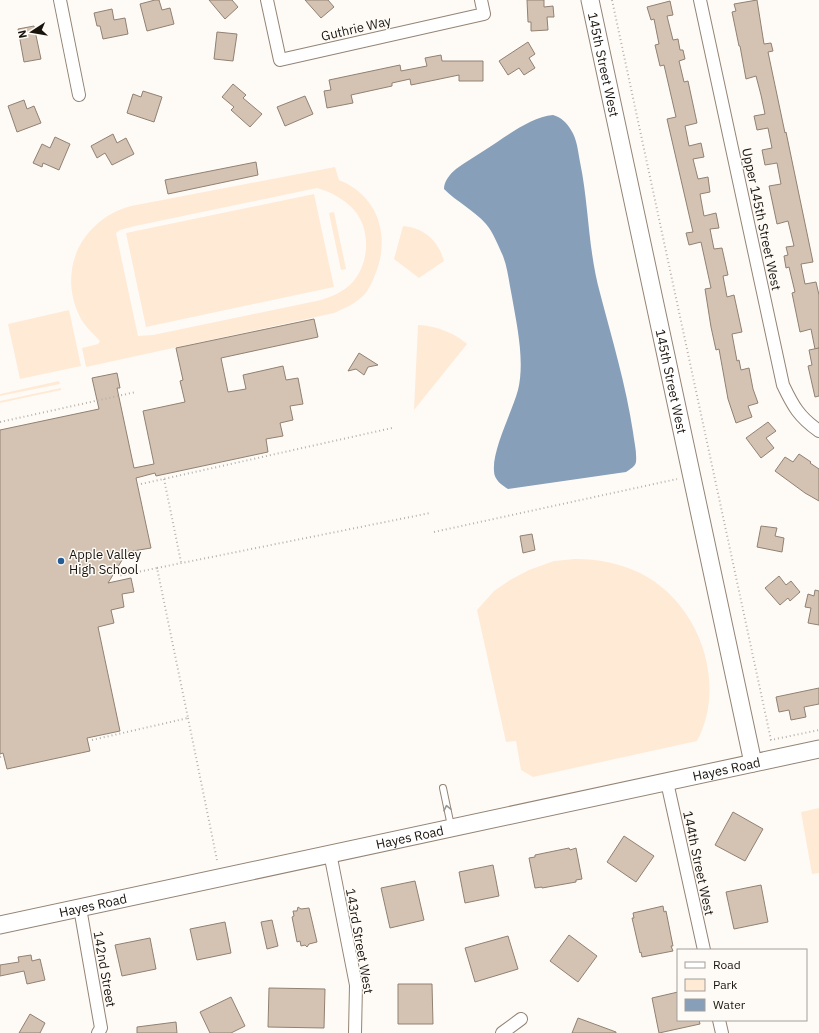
<svg xmlns="http://www.w3.org/2000/svg" width="819" height="1033" viewBox="0 0 819 1033" font-family="'IBM Plex Sans',sans-serif">
  <rect width="100%" height="100%" fill="#fefbf7"/>
  <g fill="#ffead6" fill-rule="evenodd">
    <path d="M335 167 339 180C379 196 391 237 375 275 372 282 369 290 363 296 355 304 345 308 334 313L86 367 82 348 98 344 100 341C93 333 83 325 79 315 57 268 83 219 131 206ZM317 188C331 192 344 199 354 210 373 231 369 272 346 288 338 294 330 297 321 300L153 335 138 336 116 233 120 230 135 226Z"/>
    <path d="M314 194 334 287 146 327 126 233Z"/>
    <path d="M334 212 346 269 341 270 329 213Z"/>
    <path d="M403 226C425 228 438 241 444 261L419 278 394 259Z"/>
    <path d="M69 310 81 366 20 379 8 324Z"/>
    <path d="M418 325C436 326 453 332 467 344L414 410Z"/>
    <path d="M59 381 60 384 0 396V394Z"/>
    <path d="M61 388V390L0 403V401Z"/>
    <path d="M575 559C599 559 618 563 640 573 699 602 728 683 697 741L533 777 521 770 516 741 506 742 477 610 494 591 510 580 529 570 554 561Z"/>
    <path d="M819 808V873L812 874 801 812Z"/>
  </g>
  <path fill="#879fb9" d="M553 115C561 117 567 123 571 130 577 139 578 151 580 162 589 205 588 250 600 293 612 339 626 385 633 432 634 441 637 452 636 462 635 467 630 469 626 472L508 489C502 485 494 480 494 471 492 450 512 412 518 390 525 361 517 326 512 297 509 283 508 269 503 256 498 245 493 232 486 224 475 211 457 202 444 189 444 181 450 174 456 169 465 162 476 156 485 150 504 138 530 117 553 115Z"/>
  <g fill="#d4c3b2" stroke="#918172">
    <path d="M155 0H159L162 10 170 8 174 24 147 31 140 4Z"/>
    <path d="M209 0H232L238 7 225 19Z"/>
    <path d="M305 0H328L334 7 321 18Z"/>
    <path d="M527 0H544V7L553 6 554 17H547L548 30 531 31V22H528Z"/>
    <path d="M757 0 764 44 771 43 773 51 768 52 785 133 786 132 813 262 801 264 805 284 816 282 819 295V348L815 349 811 329 800 332 792 293 795 292 789 267 786 268 784 256 788 255 786 247 794 246 788 221 777 224 769 186 781 184 777 163 765 165 762 150 772 148 768 128 757 130 754 116 765 114 761 95 756 76 746 79 740 46H739L732 12 736 11 734 4Z"/>
    <path d="M670 1 673 15 667 16 673 40 678 39 680 50H683L685 59 679 61 684 82 688 81 697 123 685 126 689 146 701 143 704 157 693 159 698 179 708 177 710 192 700 194 704 216 716 213 719 228 710 229 714 249 722 248 728 275 723 276 727 297 734 295 742 332 732 334 737 361 739 360 741 370 749 368 753 389 758 403 748 406 752 417 736 423 728 399 719 349 716 350 711 327 705 289 711 288 701 242 689 245 686 233 693 232 667 119 676 117 664 65 660 66 655 45 659 44 654 19 651 20 647 7Z"/>
    <path d="M112 9 114 20 125 18 128 34 103 39 100 26H97L94 13Z"/>
    <path d="M34 26 41 59 24 62 18 29Z"/>
    <path d="M217 32 237 34 233 61 214 59Z"/>
    <path d="M528 42 535 54 529 58 535 68 524 75 519 68 508 75 499 61Z"/>
    <path d="M441 55 442 61H483V81H459V75L411 85 410 79 392 83V86L351 95 353 103 327 108 324 91 331 90 329 80 400 65 401 71 427 66 425 58Z"/>
    <path d="M233 84 246 95 243 98 262 114 250 127 231 110 234 107 222 97Z"/>
    <path d="M143 91 162 97 154 122 127 113 133 94 141 97Z"/>
    <path d="M305 96 313 114 285 126 277 107Z"/>
    <path d="M24 100 27 109 34 106 41 123 17 132 8 106Z"/>
    <path d="M113 134 117 143 126 138 134 154 112 165 105 153 97 158 91 146Z"/>
    <path d="M55 137 70 144 59 170 43 163 42 167 33 163 42 144 50 148Z"/>
    <path d="M256 162 258 175 168 194 165 180Z"/>
    <path d="M314 319 318 337 221 358 228 392 246 389 243 375 283 366 286 380 298 378 303 404 290 406 293 420 280 423 283 436 266 439 268 452 156 476 155 473 136 478 151 548 127 552 108 583 131 578 134 592 122 594 124 607 111 610 114 623 98 627 120 731 87 738 90 751 7 769 3 753 0 754V430L99 409 92 378 117 373 120 388H117L134 468 154 464 143 411 185 402 180 381 183 380 176 348Z"/>
    <path d="M819 348V396L815 397 808 366 812 365 809 350Z"/>
    <path d="M359 353 378 365 368 367 364 375 356 369 348 371Z"/>
    <path d="M768 422 776 431 766 438 774 448 761 458 746 438Z"/>
    <path d="M799 454 811 462 810 463 819 469V501L805 493 775 471 785 457 793 462Z"/>
    <path d="M761 526 777 528 775 536 784 538 782 552 757 547Z"/>
    <path d="M532 534 535 550 523 553 520 536Z"/>
    <path d="M779 576 786 585 791 581 800 592 790 601 788 598 780 605 765 588Z"/>
    <path d="M815 590 819 591V625L808 623 811 608 805 607 808 594 814 596Z"/>
    <path d="M819 688V704L804 707 806 717 791 720 789 710 779 712 776 697Z"/>
    <path d="M733 812 763 829 745 861 715 845Z"/>
    <path d="M624 836 654 856 636 882 607 862Z"/>
    <path d="M569 848 570 850 576 848 582 879 576 880V882L542 888V887L535 888 529 858 535 857V855Z"/>
    <path d="M493 865 499 896 465 903 459 872Z"/>
    <path d="M415 881 424 920 390 928 381 888Z"/>
    <path d="M761 885 768 922 734 929 726 892Z"/>
    <path d="M663 906 664 912 666 911 673 946H671L673 951 642 957 641 952 640 953 632 918H634L633 913Z"/>
    <path d="M298 907 301 909 309 908 317 942 309 944 307 947 305 945 301 946 300 941 297 942 292 917 294 916 293 911H297Z"/>
    <path d="M272 920 278 946 267 949 261 922Z"/>
    <path d="M225 922 231 953 197 960 190 929Z"/>
    <path d="M569 935 597 956 578 982 550 961Z"/>
    <path d="M508 936 518 969 475 982 465 948Z"/>
    <path d="M150 938 156 969 122 976 115 945Z"/>
    <path d="M31 955 32 961 40 959 45 980 27 984 24 971 0 976V965L19 962 18 957Z"/>
    <path d="M398 984H432L433 1024H398Z"/>
    <path d="M269 988 325 989 324 1028 268 1027Z"/>
    <path d="M678 992V1020H699L700 1024 659 1033 652 998Z"/>
    <path d="M231 997 245 1026 231 1033H210L200 1012Z"/>
    <path d="M30 1014 45 1023 40 1033H19Z"/>
    <path d="M578 1018 616 1032V1033H572Z"/>
    <path d="M176 1022 177 1033H137V1027Z"/>
  </g>
  <g fill="none" stroke-linecap="round" stroke-linejoin="round">
    <g stroke="#948475" stroke-width="8">
      <path id="lane" d="M443 788 451 826"/>
    </g>
    <g stroke="#948475" stroke-width="14">
      <g id="street">
        <path d="M60 0 79 95"/>
        <path d="M267 0 280 60 484 14 481 0"/>
        <path d="M700 0 783 385C793 406 799 417 819 431"/>
        <path d="M667 782 704 950"/>
        <path d="M330 853 356 985 355 1033"/>
        <path d="M80 908 101 1028 98 1033"/>
        <path d="M719 1020 722 1033"/>
        <path d="M502 1033 521 1019"/>
      </g>
    </g>
    <g stroke="#948475" stroke-width="19">
      <g id="secondary">
        <path id="s1" d="M590 0 753 763"/>
        <path id="s2" d="M0 925 819 749"/>
      </g>
    </g>
    <g stroke="#b5b1ac" stroke-width="2" stroke-dasharray="1 3" stroke-linecap="butt">
      <path d="M612 0 771 740 819 730"/>
      <path d="M0 422 136 392"/>
      <path d="M164 479 181 562"/>
      <path d="M141 484 392 428"/>
      <path d="M434 532 677 479"/>
      <path d="M157 568 430 513"/>
      <path d="M188 718 217 860"/>
      <path d="M92 740 188 718 157 568 118 576"/>
      <path d="M0 757 2 756"/>
    </g>
    <use href="#lane" stroke="#fff" stroke-width="6"/>
    <use href="#street" stroke="#fff" stroke-width="12"/>
    <use href="#secondary" stroke="#fff" stroke-width="17"/>
  </g>
  <defs><path id="oneway-chevron" d="M-2-3.5L2.5 0L-2 3.5" fill="none" stroke-width="1.6" stroke-linecap="round" stroke-linejoin="round"/></defs>
  <use stroke="#989592" href="#oneway-chevron" transform="translate(447 808) rotate(-102)"/>
  <circle fill="#245c94" stroke="#fefbf7" stroke-width="1.5" cx="61" cy="561" r="4"/>
  <g text-anchor="middle" stroke-width="3" stroke-linejoin="round" paint-order="stroke">
    <g font-size="13" fill="#19130d" stroke="#fefbf7">
      <text transform="translate(356 28) rotate(-13)" y="5">Guthrie Way</text>
      <text dy="5" stroke="none"><textPath href="#s1" startOffset="66">145th Street West</textPath></text>
      <text transform="translate(762 219) rotate(78)" y="5">Upper 145th Street West</text>
      <text dy="5" stroke="none"><textPath href="#s1" startOffset="390">145th Street West</textPath></text>
      <text dy="5" stroke="none"><textPath href="#s2" startOffset="743">Hayes Road</textPath></text>
      <text dy="5" stroke="none"><textPath href="#s2" startOffset="419">Hayes Road</textPath></text>
      <text transform="translate(699 863) rotate(78)" y="5">144th Street West</text>
      <text dy="5" stroke="none"><textPath href="#s2" startOffset="95">Hayes Road</textPath></text>
      <text transform="translate(360 941) rotate(80)" y="5">143rd Street West</text>
      <text transform="translate(105 969) rotate(80)" y="5">142nd Street</text>
    </g>
    <g font-size="13" fill="#19130d" stroke="#fefbf7" text-anchor="start">
      <text x="69" y="559">Apple Valley<tspan x="69" dy="15">High School</tspan></text>
    </g>
  </g>
  <rect x="677" y="949" width="130" height="72" fill="#fefbf7" stroke="#a29e99"/>
  <rect x="685" y="962" width="20" height="6" fill="#ffffff" stroke="#a29e99"/>
  <text x="713" y="969" font-size="12" fill="#19130d">Road</text>
  <rect x="685" y="979" width="20" height="12" fill="#ffead6" stroke="#a29e99"/>
  <text x="713" y="989" font-size="12" fill="#19130d">Park</text>
  <rect x="685" y="999" width="20" height="12" fill="#879fb9" stroke="#a29e99"/>
  <text x="713" y="1009" font-size="12" fill="#19130d">Water</text>
  <g transform="translate(32 32) rotate(258)" stroke="#fefbf7" stroke-width="3" paint-order="stroke">
  <path d="M0-3L7 15L0 10L-7 15Z" fill="#19130d"/>
  <text y="-6" font-size="11" font-weight="bold" text-anchor="middle" fill="#19130d">N</text>
  </g>
</svg>
